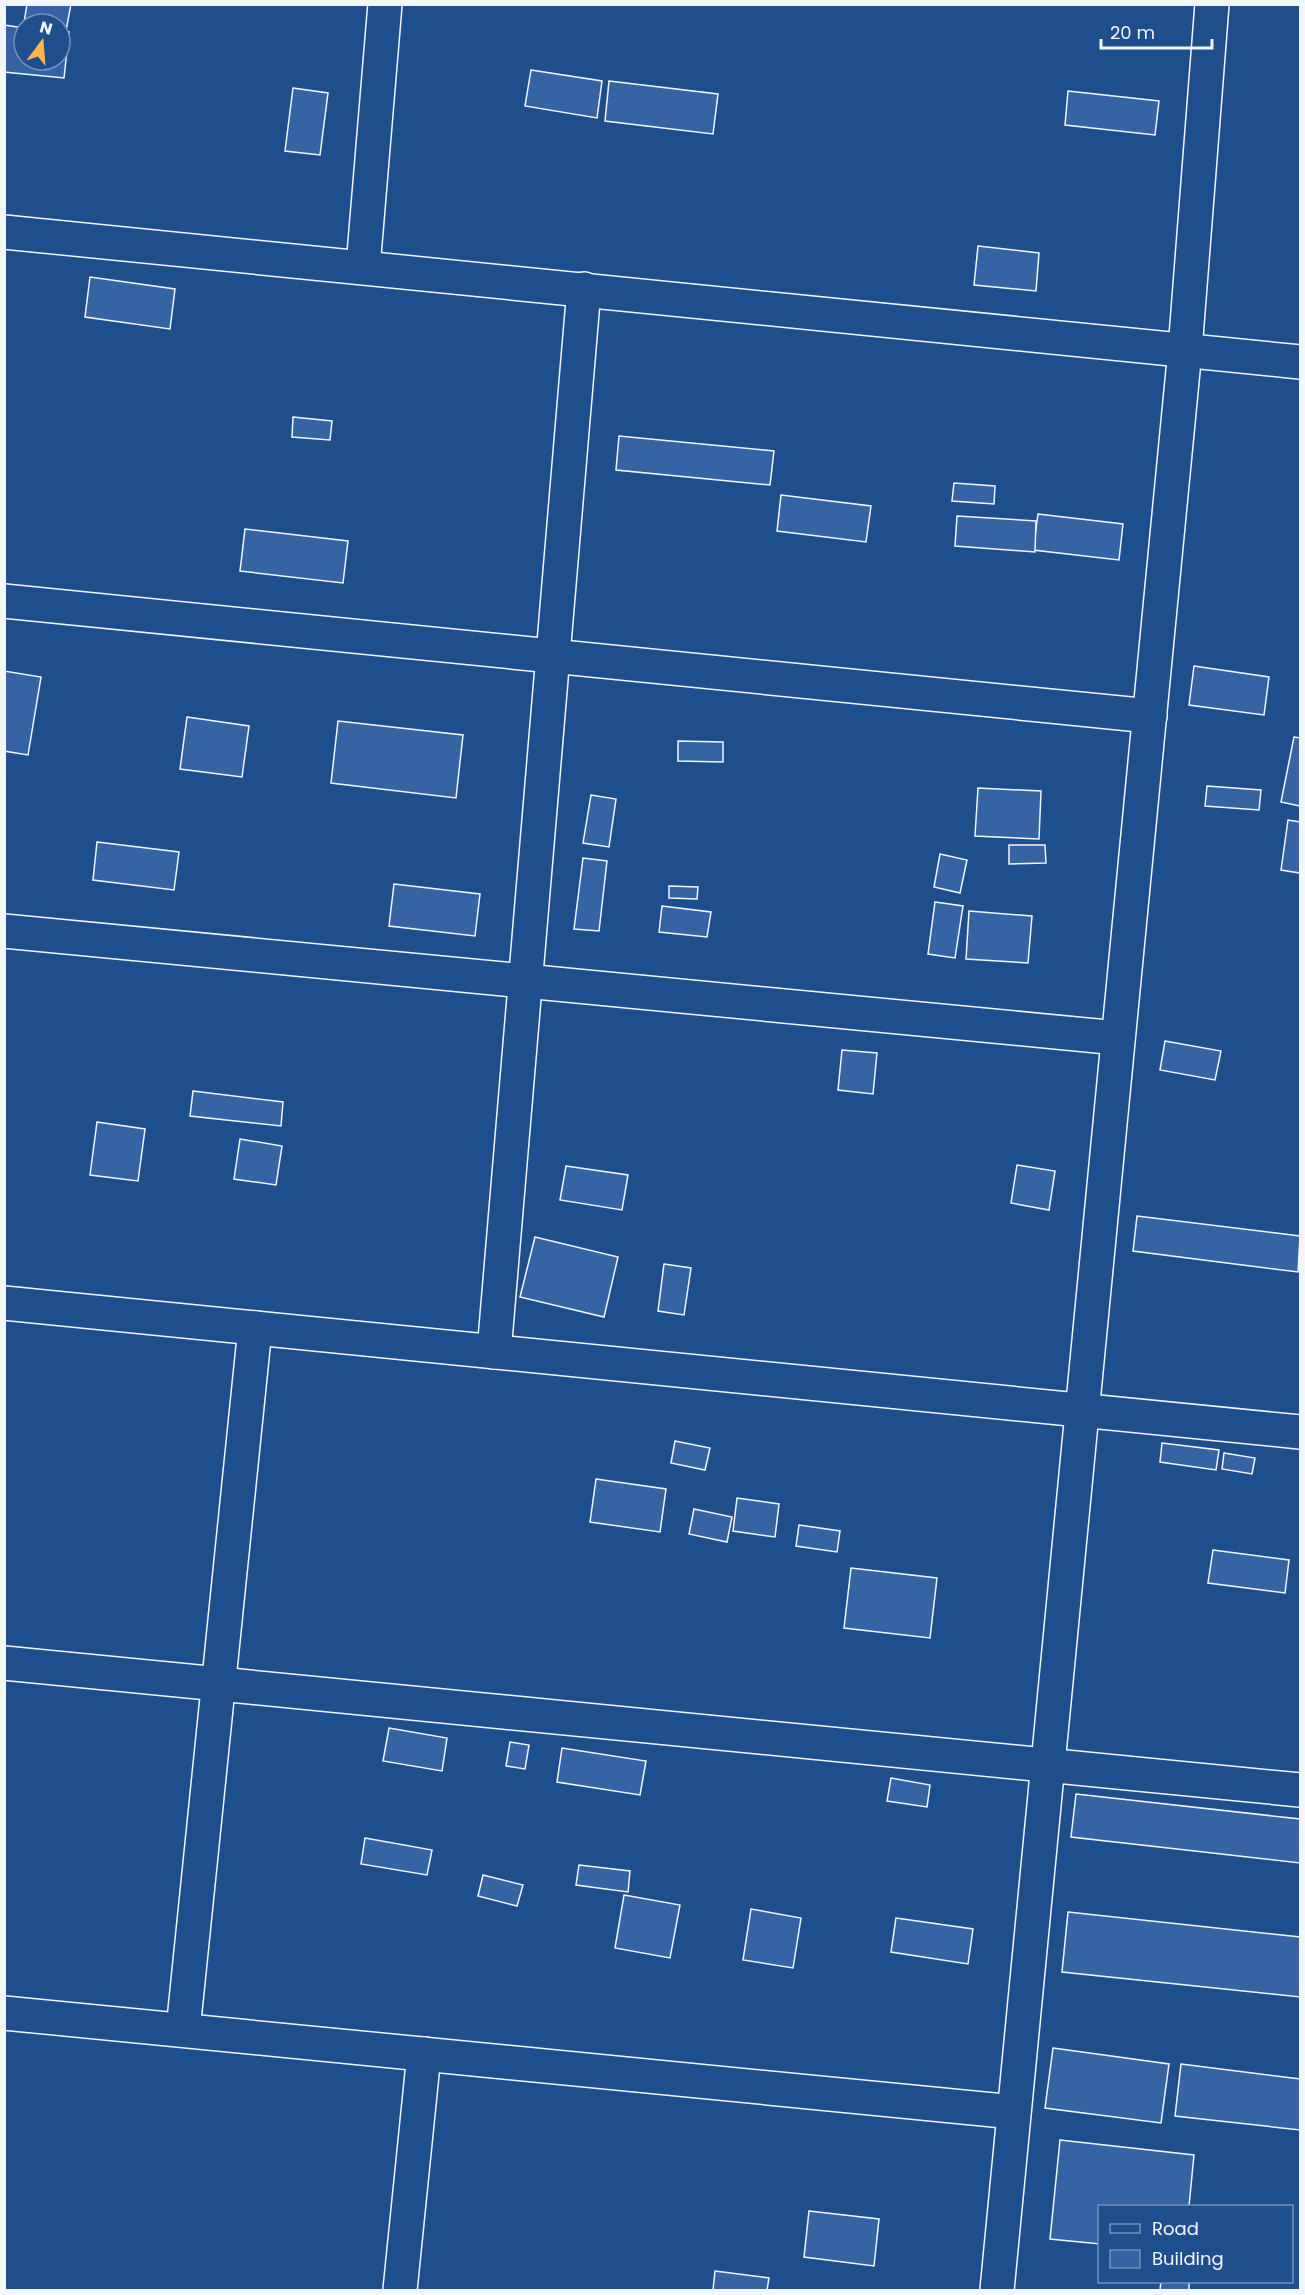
<svg xmlns="http://www.w3.org/2000/svg" width="1305" height="2295" viewBox="0 0 1305 2295" font-family="Poppins,sans-serif">
  <rect width="100%" height="100%" fill="#1f4e8c"/>
  <g fill="#3563a3" stroke="#f2f6ff" stroke-width="1.5">
    <path d="M27 4H71L66 31 60 30V24L24 23Z"/>
    <path d="M4 25 24 28V60H60V31L69 32 64 78 4 72Z"/>
    <path d="M531 70 602 81 597 118 525 106Z"/>
    <path d="M609 81 718 94 713 134 605 121Z"/>
    <path d="M293 88 328 93 320 155 285 151Z"/>
    <path d="M1068 91 1159 101 1155 135 1065 125Z"/>
    <path d="M978 246 1039 253 1036 291 974 285Z"/>
    <path d="M90 277 175 289 170 329 85 317Z"/>
    <path d="M293 417 332 421 330 440 292 437Z"/>
    <path d="M619 436 774 451 770 485 616 470Z"/>
    <path d="M954 483 995 486 994 504 952 501Z"/>
    <path d="M781 495 871 506 866 542 777 531Z"/>
    <path d="M1038 514 1123 524 1119 560 1033 550Z"/>
    <path d="M957 516 1036 521 1035 552 955 546Z"/>
    <path d="M245 529 348 541 343 583 240 571Z"/>
    <path d="M1194 666 1269 677 1264 715 1189 705Z"/>
    <path d="M4 671 41 677 28 755 4 751Z"/>
    <path d="M187 717 249 726 242 777 180 769Z"/>
    <path d="M338 721 463 735 456 798 331 783Z"/>
    <path d="M1294 737 1300 738V806L1281 802Z"/>
    <path d="M678 741 723 742V762L678 761Z"/>
    <path d="M1207 786 1261 790 1259 810 1205 806Z"/>
    <path d="M978 788 1041 791 1039 839 975 836Z"/>
    <path d="M591 795 616 799 609 847 583 843Z"/>
    <path d="M1288 820 1300 822V873L1281 870Z"/>
    <path d="M97 842 179 852 174 890 93 880Z"/>
    <path d="M1009 845H1045L1046 863 1009 864Z"/>
    <path d="M940 854 967 860 960 893 934 887Z"/>
    <path d="M583 858 607 861 599 931 574 929Z"/>
    <path d="M394 884 480 894 475 936 389 926Z"/>
    <path d="M669 886 698 887 697 899 669 898Z"/>
    <path d="M935 902 963 906 955 958 928 954Z"/>
    <path d="M662 906 711 912 707 937 659 932Z"/>
    <path d="M969 911 1032 916 1028 963 966 959Z"/>
    <path d="M1165 1041 1221 1051 1215 1080 1160 1070Z"/>
    <path d="M842 1050 877 1053 873 1094 838 1090Z"/>
    <path d="M193 1091 283 1102 281 1126 190 1116Z"/>
    <path d="M97 1122 145 1129 138 1181 90 1175Z"/>
    <path d="M240 1139 282 1146 276 1185 234 1179Z"/>
    <path d="M1017 1165 1055 1171 1049 1210 1011 1203Z"/>
    <path d="M566 1166 628 1175 622 1210 560 1200Z"/>
    <path d="M1137 1216 1300 1236 1298 1272 1133 1251Z"/>
    <path d="M535 1237 618 1257 604 1317 520 1297Z"/>
    <path d="M664 1264 691 1268 684 1315 658 1311Z"/>
    <path d="M675 1441 710 1448 705 1470 671 1463Z"/>
    <path d="M1162 1443 1219 1450 1216 1470 1160 1462Z"/>
    <path d="M1224 1453 1255 1458 1252 1474 1222 1469Z"/>
    <path d="M596 1479 666 1489 660 1532 590 1522Z"/>
    <path d="M737 1498 779 1504 775 1537 733 1531Z"/>
    <path d="M694 1509 732 1517 727 1542 689 1534Z"/>
    <path d="M799 1525 840 1531 837 1552 796 1546Z"/>
    <path d="M1213 1550 1289 1560 1285 1593 1208 1583Z"/>
    <path d="M851 1568 937 1578 930 1638 844 1628Z"/>
    <path d="M389 1728 447 1738 442 1771 383 1761Z"/>
    <path d="M510 1742 529 1745 525 1769 506 1766Z"/>
    <path d="M562 1748 646 1761 640 1795 557 1782Z"/>
    <path d="M891 1778 930 1785 927 1807 887 1801Z"/>
    <path d="M1076 1794 1300 1819V1863L1071 1837Z"/>
    <path d="M365 1838 432 1850 427 1875 361 1864Z"/>
    <path d="M579 1865 630 1871 628 1892 576 1885Z"/>
    <path d="M483 1875 523 1885 517 1906 478 1896Z"/>
    <path d="M624 1895 680 1905 670 1958 615 1948Z"/>
    <path d="M751 1909 801 1918 793 1968 743 1960Z"/>
    <path d="M1068 1912 1300 1937V1997L1062 1972Z"/>
    <path d="M896 1918 973 1929 968 1964 891 1952Z"/>
    <path d="M1053 2048 1169 2064 1161 2123 1045 2108Z"/>
    <path d="M1181 2064 1300 2079V2130L1175 2116Z"/>
    <path d="M1060 2140 1194 2155 1189 2206H1100V2244L1050 2239Z"/>
    <path d="M809 2211 879 2219 874 2266 804 2257Z"/>
    <path d="M715 2271 769 2278 767 2290H713Z"/>
    <path d="M1161 2282H1189V2290H1160Z"/>
  </g>
  <g fill="none" stroke-linecap="round" stroke-linejoin="round">
    <g stroke="#f2f6ff" stroke-width="36">
      <g id="minor">
        <path d="M4 232 1300 362"/>
        <path d="M363 267 385 4"/>
        <path d="M4 601 1150 716"/>
        <path d="M4 931 1118 1038"/>
        <path d="M4 1303 1300 1432"/>
        <path d="M494 1352 584 289"/>
        <path d="M4 1663 1300 1790"/>
        <path d="M4 2013 1014 2112"/>
        <path d="M183 2030 255 1328"/>
        <path d="M400 2290 424 2054"/>
        <path d="M997 2290 1185 350 1212 4"/>
      </g>
    </g>
    <use href="#minor" stroke="#1f4e8c" stroke-width="33"/>
  </g>
  <rect width="1305" height="2295" fill="none" stroke="#f2f6ff" stroke-width="12"/>
  <rect x="1098" y="2205" width="195" height="78" fill="#1f4e8c" stroke="#7391ba" stroke-width="1.5"/>
  <rect x="1110" y="2224" width="30" height="9" fill="#1f4e8c" stroke="#7391ba" stroke-width="1.5"/>
  <text x="1152" y="2235" font-size="18" fill="#f2f6ff">Road</text>
  <rect x="1110" y="2250" width="30" height="18" fill="#3563a3" stroke="#7391ba" stroke-width="1.5"/>
  <text x="1152" y="2265" font-size="18" fill="#f2f6ff">Building</text>
  <g transform="translate(42 42) rotate(16)"><circle r="28" fill="#1f4e8c" stroke="#7391ba" stroke-width="1.5"/>
  <path d="M0-4.5L10 22L0 15L-10 22Z" fill="#ffb74d"/>
  <text y="-9" font-size="16" font-weight="bold" text-anchor="middle" fill="#f2f6ff">N</text>
  </g>
  <path d="M1101 39v9h111v-9" fill="none" stroke="#f2f6ff" stroke-width="3"/>
  <text x="1110" y="39" font-size="18" fill="#f2f6ff" stroke="#1f4e8c" stroke-width="4.5" paint-order="stroke">20 m</text>
</svg>
